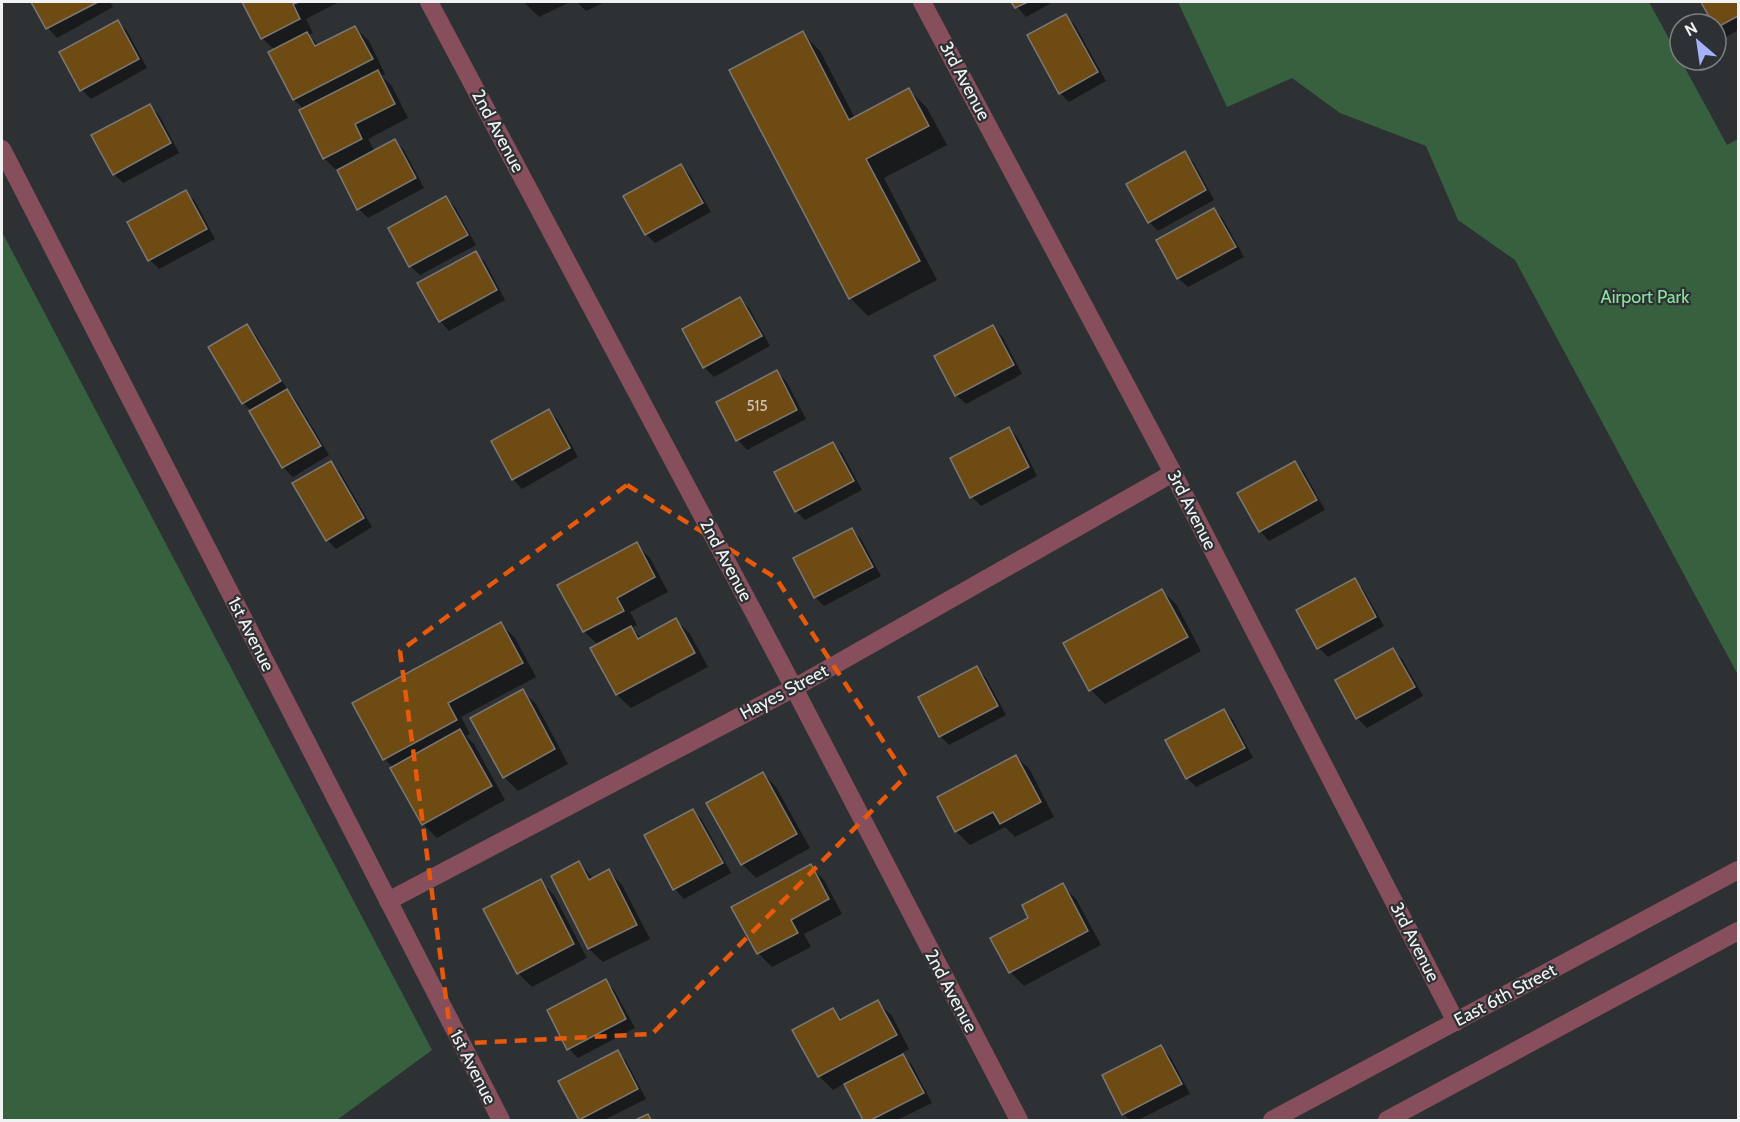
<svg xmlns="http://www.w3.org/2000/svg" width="1740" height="1122" viewBox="0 0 1740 1122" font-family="Cabin,sans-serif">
  <rect width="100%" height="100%" fill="#2e3134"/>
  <g fill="#37603f">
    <path d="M1178 2H1649L1727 145 1738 139V675L1515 260 1458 220 1426 146 1340 113 1292 78 1227 107Z"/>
    <path d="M2 232 432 1050 337 1120H2Z"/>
  </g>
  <g fill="#0007">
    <path d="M33 2H110L113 7 57 38 48 28Z"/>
    <path d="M244 2H339L306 19 313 33 308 35 319 46 355 27 369 41 385 74 382 76 392 86 408 118 368 139 375 152 395 141 404 150 424 188 368 218 359 209 338 172 324 158 304 109 294 100 270 53 275 50 262 38Z"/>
    <path d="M524 2H570L539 17Z"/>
    <path d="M577 2H605L586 11Z"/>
    <path d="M1013 2H1053L1026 17Z"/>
    <path d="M1702 2H1738V30L1726 37 1717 28Z"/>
    <path d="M1066 16 1075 25 1106 81 1069 102 1060 93Z"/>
    <path d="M117 21 127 31 147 68 91 99 82 90Z"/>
    <path d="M802 33 820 51 855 118 909 90 927 108 947 145 884 178 937 280 868 316 850 298Z"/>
    <path d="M150 106 159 115 179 153 123 183 114 174Z"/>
    <path d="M1184 153 1194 163 1214 200 1158 231 1149 222Z"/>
    <path d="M681 165 690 175 711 212 655 243 646 234Z"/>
    <path d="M185 192 195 201 215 239 159 269 150 260 129 223Z"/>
    <path d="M446 198 455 207 476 245 420 275 410 266Z"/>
    <path d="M1214 210 1223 219 1244 257 1188 287 1178 278Z"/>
    <path d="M475 253 485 262 505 300 449 331 440 321 419 284Z"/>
    <path d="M740 299 749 308 770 346 714 377 705 368 684 330Z"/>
    <path d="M246 326 256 335 288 391 296 400 329 455 293 477 284 468 252 411 243 403Z"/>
    <path d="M993 327 1002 336 1022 374 966 404 956 395Z"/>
    <path d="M777 372 786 381 806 419 747 450 738 440 718 402Z"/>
    <path d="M549 411 558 420 578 457 522 489 513 479 493 442Z"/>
    <path d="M1009 429 1018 438 1037 476 981 506 972 497Z"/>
    <path d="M832 443 842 453 862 490 805 520 796 511Z"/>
    <path d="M330 463 340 472 372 527 336 549 327 540Z"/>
    <path d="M1295 463 1304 472 1325 510 1269 541 1260 531Z"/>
    <path d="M852 529 861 539 881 576 824 606 815 597Z"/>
    <path d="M636 544 650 558 668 592 630 612 637 625 631 628 642 638 676 620 690 634 708 667 631 708 617 695 598 645 584 631Z"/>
    <path d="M1354 580 1363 589 1384 626 1328 657 1319 648 1298 611Z"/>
    <path d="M1162 591 1176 604 1201 651 1105 704 1091 690Z"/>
    <path d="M501 624 515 638 536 677 461 717 470 734 466 736 474 744 505 800 437 838 423 824 393 768 385 759Z"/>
    <path d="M1393 650 1402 659 1423 696 1367 728 1357 718 1337 681Z"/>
    <path d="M977 668 986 678 1006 715 949 745 940 736Z"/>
    <path d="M522 691 536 704 568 764 518 791 504 777Z"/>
    <path d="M1224 710 1233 720 1253 758 1196 787 1187 778Z"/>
    <path d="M1016 756 1030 770 1054 817 1015 837 1005 827 970 845 956 831Z"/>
    <path d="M763 773 776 787 810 848 756 878 742 864Z"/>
    <path d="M693 810 702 820 731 873 684 899 675 889 646 836Z"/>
    <path d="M579 863 594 879 609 871 622 885 650 939 603 962 589 949 553 876Z"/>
    <path d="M810 866 824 880 842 914 804 934 811 947 772 967 758 953Z"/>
    <path d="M540 881 554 895 587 958 532 987 518 973Z"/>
    <path d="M1062 885 1076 899 1101 945 1024 986 1010 972Z"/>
    <path d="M605 981 614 990 635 1028 578 1058 569 1049Z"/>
    <path d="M878 1002 892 1016 909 1049 901 1053 912 1065 932 1103 897 1120H865L845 1083 833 1090 819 1076 833 1009 843 1020Z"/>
    <path d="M1160 1047 1170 1056 1190 1094 1138 1120H1130L1123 1114Z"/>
    <path d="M617 1051 626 1061 646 1099 604 1120H582L581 1119Z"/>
  </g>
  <g fill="#6f4b14" stroke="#7b7875" stroke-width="1.5">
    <path d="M31 2H98L46 29Z"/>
    <path d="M242 2H299L293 4 300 19 261 39Z"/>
    <path d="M1011 2H1028L1015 8Z"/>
    <path d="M1701 2H1738V16L1716 28V24H1713Z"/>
    <path d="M1066 14 1098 72 1059 94 1027 35Z"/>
    <path d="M118 20 139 59 80 91 59 52Z"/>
    <path d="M355 26 373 59 293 100 268 52 307 32 315 46Z"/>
    <path d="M803 31 849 120 909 88 929 126 866 159 920 261 849 299 729 70Z"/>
    <path d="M378 70 395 104 355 124 362 139 323 159 299 110Z"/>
    <path d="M150 104 171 143 113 175 91 135Z"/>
    <path d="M395 139 416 178 357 210 337 170Z"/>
    <path d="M1185 151 1206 190 1148 223 1126 184Z"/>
    <path d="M681 164 703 203 645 235 623 196Z"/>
    <path d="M186 190 207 229 148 261 127 222Z"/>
    <path d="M446 196 468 235 409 267 388 228Z"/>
    <path d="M1214 208 1236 247 1177 279 1156 240Z"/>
    <path d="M476 251 497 290 439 322 417 283Z"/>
    <path d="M740 297 762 336 703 368 682 329Z"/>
    <path d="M247 324 281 381 242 404 208 347Z"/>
    <path d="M993 325 1014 365 955 396 934 356Z"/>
    <path d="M777 370 797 410 736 441 716 402Z"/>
    <path d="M287 389 321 446 282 468 249 411Z"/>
    <path d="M549 409 570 448 512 480 491 441Z"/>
    <path d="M1009 427 1029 467 970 498 950 458Z"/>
    <path d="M833 442 854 481 795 512 774 472Z"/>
    <path d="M331 461 364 518 326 541 292 483Z"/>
    <path d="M1295 461 1317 500 1259 532 1237 493Z"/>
    <path d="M852 528 873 567 814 598 793 558Z"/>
    <path d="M637 542 655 577 617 598 624 611 583 632 557 585Z"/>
    <path d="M1355 578 1376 617 1317 649 1296 610Z"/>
    <path d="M1162 589 1188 637 1089 691 1063 643Z"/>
    <path d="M676 618 695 653 616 695 590 648 631 626 638 639Z"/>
    <path d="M501 622 523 663 448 703 457 720 383 760 352 703Z"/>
    <path d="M1393 648 1415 687 1356 719 1335 680Z"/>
    <path d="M977 666 998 706 939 737 918 697Z"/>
    <path d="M523 689 555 749 503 778 470 718Z"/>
    <path d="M1224 709 1245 748 1186 779 1165 740Z"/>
    <path d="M460 729 492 786 422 825 390 768Z"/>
    <path d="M1016 755 1041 802 1000 824 993 812 955 832 937 797Z"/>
    <path d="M763 772 797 834 741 865 706 803Z"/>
    <path d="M693 809 723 863 673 890 644 835Z"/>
    <path d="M579 861 589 880 609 869 637 925 588 949 551 876Z"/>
    <path d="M811 864 829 899 791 920 798 933 757 954 731 907Z"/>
    <path d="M541 879 574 944 517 974 483 909Z"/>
    <path d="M1063 883 1088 931 1009 973 990 938 1028 918 1022 905Z"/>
    <path d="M606 979 626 1019 567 1050 547 1010Z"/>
    <path d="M878 1000 897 1035 818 1077 792 1030 833 1008 840 1020Z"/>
    <path d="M1161 1045 1182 1084 1122 1115 1102 1075Z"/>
    <path d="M618 1050 638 1089 579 1120 558 1081Z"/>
    <path d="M903 1054 924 1093 871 1120H863L844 1084Z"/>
    <path d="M648 1114 651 1120H635Z"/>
  </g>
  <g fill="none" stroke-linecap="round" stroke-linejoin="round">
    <g stroke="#864f5b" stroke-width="18">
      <path d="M429 2 794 688 1019 1120"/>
      <path d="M922 2 1173 473 1456 1022"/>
      <path d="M2 149 501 1120"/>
      <path d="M388 901 794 688 1173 473"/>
    </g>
    <g stroke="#864f5b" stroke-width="18">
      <path d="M1272 1120 1738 870"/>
      <path d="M1387 1120 1738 931"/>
    </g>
  </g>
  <path fill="none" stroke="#e8590c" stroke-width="4.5" stroke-dasharray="12 8" stroke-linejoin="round" d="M627 485 776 578 906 776 652 1034 452 1044 400 651Z"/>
  <g text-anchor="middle" stroke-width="4.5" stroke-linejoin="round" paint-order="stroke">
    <g font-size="15" fill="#d0c8bc">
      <text x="757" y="411">515</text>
    </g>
    <g font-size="18" fill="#f1f2f4" stroke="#2e3134">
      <text transform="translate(965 81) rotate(62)" y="6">3rd Avenue</text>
      <text transform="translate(498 131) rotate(62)" y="6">2nd Avenue</text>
      <text transform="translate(1192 510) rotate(63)" y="6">3rd Avenue</text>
      <text transform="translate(726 560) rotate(62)" y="6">2nd Avenue</text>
      <text transform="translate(251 634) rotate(63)" y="6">1st Avenue</text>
      <text transform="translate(784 692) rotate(-28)" y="6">Hayes Street</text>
      <text transform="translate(1415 942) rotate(63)" y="6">3rd Avenue</text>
      <text transform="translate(951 991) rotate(62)" y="6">2nd Avenue</text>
      <text transform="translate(1505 995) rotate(-28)" y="6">East 6th Street</text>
      <text transform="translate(473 1067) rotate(63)" y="6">1st Avenue</text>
    </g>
    <g font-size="18" fill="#88e49c" stroke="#2e3134">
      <text x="1645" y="303">Airport Park</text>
    </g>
  </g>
  <rect width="1740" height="1122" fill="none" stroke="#f1f2f4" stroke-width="6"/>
  <g transform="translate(1698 42) rotate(331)"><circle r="28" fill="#2e3134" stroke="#7c7e81" stroke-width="1.5"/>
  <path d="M0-4.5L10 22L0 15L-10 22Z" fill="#a6b1fc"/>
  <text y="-9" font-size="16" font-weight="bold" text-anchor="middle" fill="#f1f2f4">N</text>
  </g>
</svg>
